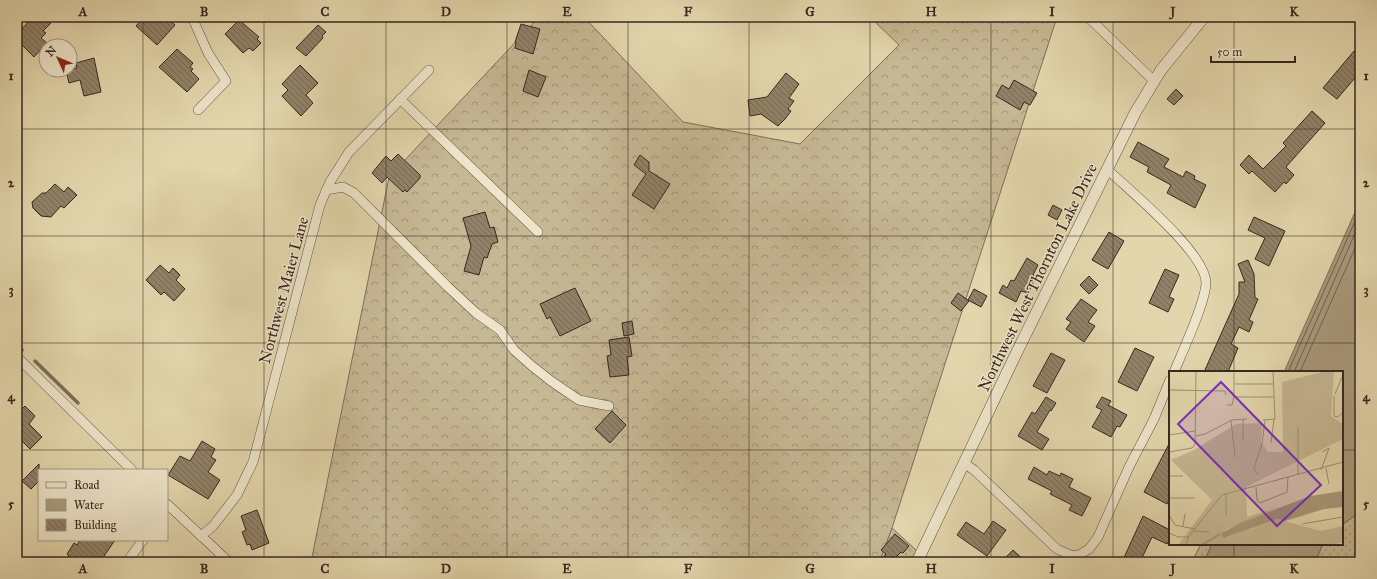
<svg xmlns="http://www.w3.org/2000/svg" width="1377" height="579" viewBox="0 0 1377 579" font-family="'IM FELL Great Primer',serif">
  <defs>
    <pattern id="grass-dots" width="8" height="8" patternUnits="userSpaceOnUse"><rect width="8" height="8" fill="#c6b894"/><path d="M2 2h.1M6 6h.1" fill="none" stroke="#a29678" stroke-width="1.8" stroke-linecap="round"/></pattern>
    <pattern id="forest-crowns" width="20" height="18" patternUnits="userSpaceOnUse"><rect width="20" height="18" fill="#c6b894"/><path d="M2 6a3 3 0 1 1 6 0M12 15a3 3 0 1 1 6 0" fill="none" stroke="#a29678"/></pattern>
    <pattern id="building-back-hatch" width="6" height="6" patternUnits="userSpaceOnUse"><rect width="6" height="6" fill="#908268"/><path d="M-1 5l2 2M0 0l6 6M5-1l2 2" fill="none" stroke="#766a55"/></pattern>
  </defs>
  <rect width="100%" height="100%" fill="#e3d6ac"/>
  <filter id="stains"><feTurbulence type="fractalNoise" baseFrequency=".005" numOctaves="4"/><feColorMatrix values="0 0 0 0 .2 0 0 0 0 .09 0 0 0 0 .02 0 0 0 .5 -.17"/></filter>
  <radialGradient id="worn" r=".72"><stop offset=".6" stop-color="#630" stop-opacity="0"/><stop offset="1" stop-color="#630" stop-opacity=".3"/></radialGradient>
  <g fill="url(#grass-dots)" stroke="#7e705a">
    <path d="M1360 512V562H1315L1323 544H1342V525Z"/>
    <path d="M892 528 929 562H879Z"/>
    <path d="M1201 544H1212L1204 562H1192Z"/>
  </g>
  <path fill="url(#forest-crowns)" stroke="#7e705a" d="M539 17H584L683 122 800 144 899 45 870 17H1057L892 528 879 562H311L389 177Z"/>
  <g fill="#a99a7c" stroke="#7b6c57">
    <path d="M1360 201V512L1342 525V372H1284Z"/>
    <path d="M1212 544H1323L1315 562H1204Z"/>
  </g>
  <g fill="none" stroke-linecap="round" stroke-linejoin="round">
    <g stroke="#70604e" stroke-width="1">
      <path d="M1288 372 1360 210"/>
      <path d="M1294 372 1360 222"/>
      <path d="M1300 372 1360 237"/>
    </g>
    <g stroke="#7b6c57" stroke-width="3.5">
      <path d="M17 345 22 350"/>
      <path d="M35 361 78 403"/>
    </g>
  </g>
  <g fill="url(#building-back-hatch)" stroke="#37271f">
    <path d="M33 17H45L51 23 43 31 46 33 41 38 47 43 34 57 17 40V34Z"/>
    <path d="M144 17H166L175 25 157 45 136 26Z"/>
    <path d="M239 20 259 37 257 39 261 43 253 51 249 48 243 53 225 34Z"/>
    <path d="M521 24 540 29 533 54 515 48 516 42H515Z"/>
    <path d="M318 25 326 32 322 36 323 38 306 56 296 48Z"/>
    <path d="M177 49 193 63 190 67 193 69 191 71 199 79 187 92 159 67Z"/>
    <path d="M1354 51 1360 57V72L1337 99 1323 88Z"/>
    <path d="M94 58 101 92 84 96 80 80 69 83 66 70 77 68 76 63Z"/>
    <path d="M300 65 318 83 306 95 313 103 301 116 282 96 288 90 282 84Z"/>
    <path d="M529 70 546 77 538 97 523 91Z"/>
    <path d="M786 73 799 84 789 98 794 101 788 109 791 111 785 119 778 126 761 114 750 116 748 100 767 97Z"/>
    <path d="M1014 80 1037 93 1030 105 1024 102 1020 110 996 96 1002 85 1009 89Z"/>
    <path d="M1176 89 1183 96 1174 105 1167 99Z"/>
    <path d="M1312 111 1325 123 1286 167 1294 175 1286 184 1284 182 1275 192 1252 171 1249 174 1240 165 1249 155 1263 169 1286 146 1283 143Z"/>
    <path d="M1138 142 1169 159 1164 167 1183 177 1186 171 1195 176 1194 179 1206 185 1195 208 1167 193 1171 185 1147 172 1149 167 1130 157Z"/>
    <path d="M398 154 420 175V178L407 192 405 190 403 192 387 177 382 183 372 173 386 156 391 161Z"/>
    <path d="M640 155 649 162V171L670 184 654 209 632 195 646 174 634 165Z"/>
    <path d="M55 184 64 192 68 187 77 195 64 208 61 206 51 217 41 216 33 208 32 202 42 193H46Z"/>
    <path d="M1053 205 1062 210 1057 220 1048 215Z"/>
    <path d="M485 212 490 228 494 227 498 242 492 244 487 258 484 257 479 275 464 271 471 246 463 218Z"/>
    <path d="M1254 217 1285 231 1269 266 1255 259 1265 238 1248 230Z"/>
    <path d="M1109 232 1124 241 1108 269 1092 260Z"/>
    <path d="M1027 258 1038 265 1033 275 1036 277 1028 293 1021 291 1016 302 999 293 1003 285 1007 288 1011 280 1014 281Z"/>
    <path d="M1248 260 1254 274 1255 298 1258 299 1249 320 1253 322 1249 332 1239 327 1231 344 1238 348 1228 372H1204L1239 294V282H1245L1238 264Z"/>
    <path d="M160 265 169 273 173 268 180 275 176 280 185 289 174 301 164 292 161 295 146 280Z"/>
    <path d="M1165 269 1179 275 1169 297 1174 299 1168 312 1149 303Z"/>
    <path d="M1089 276 1098 285 1089 294 1080 285Z"/>
    <path d="M575 288 591 321 560 336 550 317 547 319 540 304Z"/>
    <path d="M974 289 987 296 981 307 968 300Z"/>
    <path d="M958 293 969 301 961 311 951 303Z"/>
    <path d="M1081 299 1097 310 1088 322 1095 326 1084 342 1066 329 1071 322 1066 319Z"/>
    <path d="M632 321 634 334 624 336 622 323Z"/>
    <path d="M629 337 632 356 627 357 629 375 610 377 607 356 611 355 609 340Z"/>
    <path d="M1135 348 1154 357 1137 391 1118 382Z"/>
    <path d="M1051 353 1065 360 1047 393 1033 386Z"/>
    <path d="M1046 397 1056 403 1051 411 1050 410 1037 432 1049 439 1042 450 1018 436 1032 412 1035 414Z"/>
    <path d="M1102 397 1111 401 1108 405 1127 415 1120 427 1117 426 1111 437 1092 427 1102 410 1096 407Z"/>
    <path d="M25 406 35 416 29 424 42 437 30 449 17 436V414Z"/>
    <path d="M612 411 626 425 610 443 595 429Z"/>
    <path d="M202 441 215 449 211 457 216 460 208 472 220 480 208 499 168 475 180 456 190 461Z"/>
    <path d="M1170 442V498L1167 504 1144 492Z"/>
    <path d="M39 464V481L31 489 22 481Z"/>
    <path d="M1034 467 1047 475 1049 471 1060 476 1061 473 1073 479 1069 487 1091 498 1082 516 1069 510 1072 505 1050 494 1052 491 1028 479Z"/>
    <path d="M257 510 269 543 252 550 250 544 247 545 242 532 246 530 241 516Z"/>
    <path d="M1143 516 1170 530V538L1167 544 1152 537 1140 562H1122Z"/>
    <path d="M993 521 1006 530 987 556 957 535 966 522 984 534Z"/>
    <path d="M895 534 909 546 903 553 901 552 891 562H879L886 554 881 550Z"/>
    <path d="M80 540H115L100 562H64L69 556 67 554 74 543 77 545Z"/>
    <path d="M1013 550 1026 562H1001Z"/>
  </g>
  <g fill="none" stroke-linecap="round" stroke-linejoin="round">
    <g stroke="#625342" stroke-width="10">
      <g id="minor">
        <path d="M192 17 208 53 226 81 198 110"/>
        <path d="M1088 17 1153 80"/>
        <path d="M400 99 538 232"/>
        <path d="M1107 169C1130 191 1206 253 1206 283 1206 301 1182 353 1174 372"/>
        <path d="M326 190 343 187 354 193 448 287 476 313 500 330 514 350 532 366 551 381 579 400 609 406"/>
        <path d="M17 357 132 470"/>
        <path d="M965 464 974 470 1057 549 1073 556 1079 555 1089 549 1098 537 1129 467 1154 419 1170 380"/>
        <path d="M167 504 229 562"/>
        <path d="M201 536 213 526 237 495 253 462 320 205 330 182 349 152 429 70"/>
        <path d="M127 562 143 540"/>
      </g>
    </g>
    <g stroke="#625342" stroke-width="12">
      <path id="tertiary" d="M917 562 1013 360 1135 113 1161 70 1204 17"/>
    </g>
    <use href="#minor" stroke="#ede4c9" stroke-width="9"/>
    <use href="#tertiary" stroke="#ede4c9" stroke-width="11"/>
  </g>
  <path fill="none" stroke="#37271f" stroke-width="1" stroke-opacity="0.55" d="M143 17V470M264 17V562M386 17V562M507 17V562M628 17V562M749 17V562M870 17V562M991 17V562M1113 17V562M1234 17V372M17 129H1360M17 236H1360M17 343H1360M17 450H1170M1342 450H1360M143 540V562M1234 544V562"/>
  <g text-anchor="middle" stroke-width="3" stroke-linejoin="round" paint-order="stroke">
    <g font-size="16" fill="#37271f" stroke="#ede4c9">
      <text transform="translate(1037 277) rotate(-64)" y="6">Northwest West Thornton Lake Drive</text>
      <text transform="translate(283 290) rotate(-75)" y="6">Northwest Maier Lane</text>
    </g>
  </g>
  <g transform="translate(1169 371)">
    <rect width="174" height="174" fill="#e3d6ac"/>
    <path d="M77 116 78 146 110 136 56 159 59 166 108 148 152 160 174 155V171L162 174H9L43 129Z" fill="#c6b894"/>
    <path d="M158 0H165L162 45 174 53V68L77 116 43 129 2 89 25 79 67 53 93 52 92 71 99 81H114L113 11Z" fill="#c6b894"/>
    <path d="M174 120V136L155 138 116 150 108 148 55 167 51 163 71 152 141 125Z" fill="#a99a7c"/>
    <path fill="none" stroke="#a99a7c" stroke-width="2" d="M33 174 51 163"/>
    <path fill="none" stroke="#9e9074" stroke-width="1" d="M66 13H104M0 19 56 20 57 24M166 23 173 6M165 25V45L169 46 174 41M65 26H104M58 34H63L65 25V0M74 48V68M62 49 66 86M94 49 106 48 104 0M129 56V103M0 64 26 60M27 65 36 63 63 49 78 48M102 72 105 48M0 81 23 77 26 74 27 0M157 97 160 113M152 99 160 77 153 81M89 104 85 97 93 73 96 49M0 105H14M87 116 88 129 91 132 118 121 119 106M0 127H26M0 144 6 154 26 158M57 144V123M133 153 174 146M14 155 16 143M24 160 40 161M0 162 9 166H20M17 174 20 165 53 124 174 91"/>
    <path fill="#7b2cbf" fill-opacity="0.15" stroke="#7b2cbf" stroke-width="2" d="M52 11 152 114 108 155 9 53Z"/>
    <rect width="174" height="174" fill="none" stroke="#37271f" stroke-width="2"/>
  </g>
  <rect width="1377" height="579" fill="none" stroke="#e3d6ac" stroke-width="44"/>
  <rect x="38" y="469" width="130" height="72" fill="#ede4c9" stroke="#a49885"/>
  <rect x="46" y="482" width="20" height="6" fill="#ede4c9" stroke="#a49885"/>
  <text x="74" y="489" font-size="12" fill="#37271f">Road</text>
  <rect x="46" y="499" width="20" height="12" fill="#a99a7c" stroke="#a49885"/>
  <text x="74" y="509" font-size="12" fill="#37271f">Water</text>
  <rect x="46" y="519" width="20" height="12" fill="url(#building-back-hatch)" stroke="#a49885"/>
  <text x="74" y="529" font-size="12" fill="#37271f">Building</text>
  <g transform="translate(58 58) rotate(314)"><circle r="19" fill="#ede4c9" stroke="#a49885"/>
  <path d="M0-3L7 15L0 10L-7 15Z" fill="#8f2418"/>
  <text y="-6" font-size="11" font-weight="bold" text-anchor="middle" fill="#37271f">N</text>
  </g>
  <path d="M1211 56v6h84v-6" fill="none" stroke="#37271f" stroke-width="2"/>
  <text x="1217" y="56" font-size="12" fill="#37271f" stroke="#ede4c9" stroke-width="3" paint-order="stroke">50 m</text>
  <rect x="22" y="22" width="1333" height="535" fill="none" stroke="#37271f" stroke-width="1.5"/>
  <g font-size="13" text-anchor="middle" font-weight="bold" fill="#37271f">
    <text x="83" y="16">A</text>
    <text x="204" y="16">B</text>
    <text x="325" y="16">C</text>
    <text x="446" y="16">D</text>
    <text x="567" y="16">E</text>
    <text x="688" y="16">F</text>
    <text x="810" y="16">G</text>
    <text x="931" y="16">H</text>
    <text x="1052" y="16">I</text>
    <text x="1173" y="16">J</text>
    <text x="1294" y="16">K</text>
    <text x="11" y="80">1</text>
    <text x="1366" y="80">1</text>
    <text x="11" y="187">2</text>
    <text x="1366" y="187">2</text>
    <text x="11" y="294">3</text>
    <text x="1366" y="294">3</text>
    <text x="11" y="401">4</text>
    <text x="1366" y="401">4</text>
    <text x="11" y="508">5</text>
    <text x="1366" y="508">5</text>
    <text x="83" y="573">A</text>
    <text x="204" y="573">B</text>
    <text x="325" y="573">C</text>
    <text x="446" y="573">D</text>
    <text x="567" y="573">E</text>
    <text x="688" y="573">F</text>
    <text x="810" y="573">G</text>
    <text x="931" y="573">H</text>
    <text x="1052" y="573">I</text>
    <text x="1173" y="573">J</text>
    <text x="1294" y="573">K</text>
  </g>
  <rect width="100%" height="100%" filter="url(#stains)"/>
  <rect width="100%" height="100%" fill="url(#worn)"/>
</svg>
